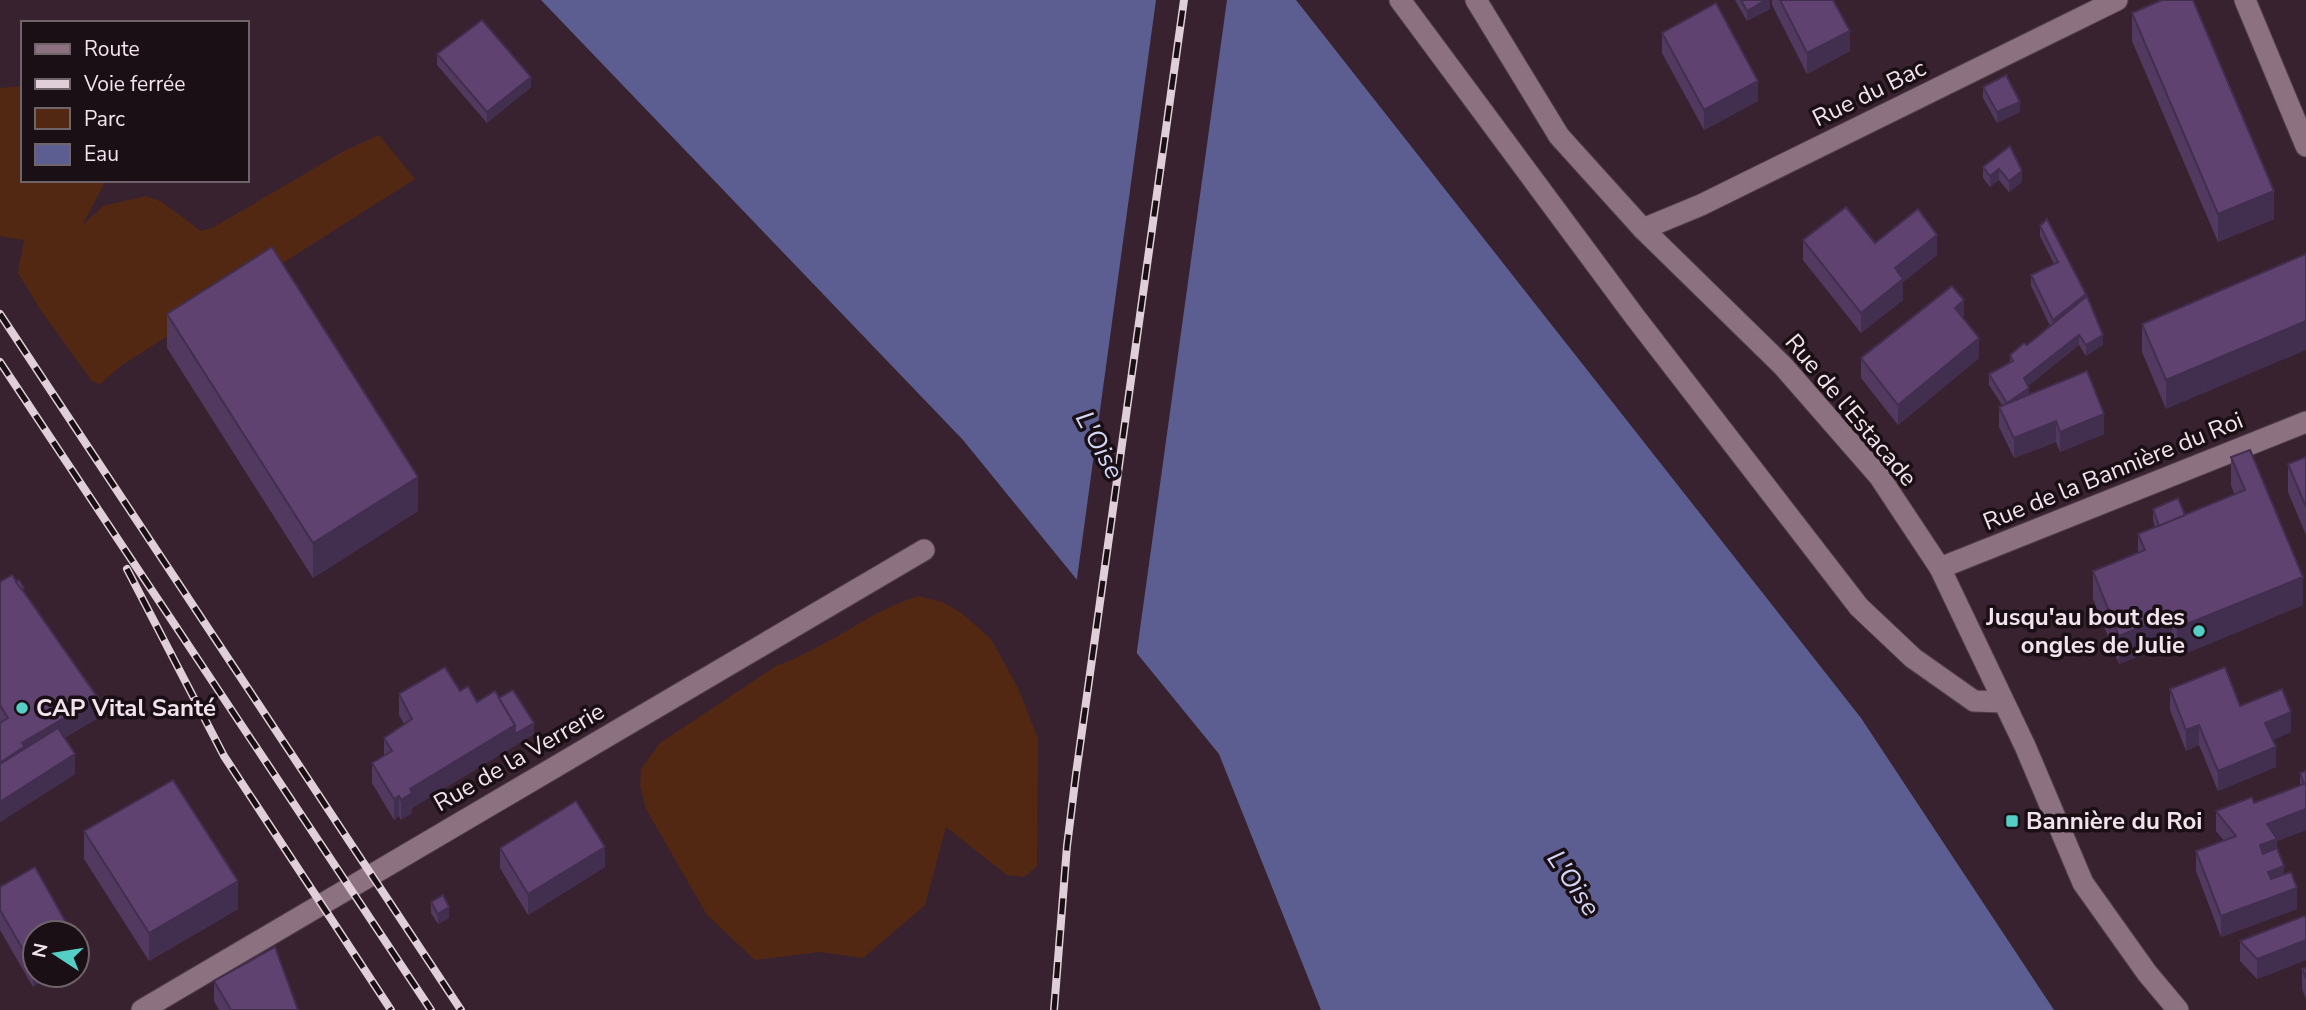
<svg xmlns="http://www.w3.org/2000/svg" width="2306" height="1010" viewBox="0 0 2306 1010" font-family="'Nunito Sans',sans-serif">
  <rect width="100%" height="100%" fill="#38222f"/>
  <g fill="#532813">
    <path d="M23 86V180H106L82 226 103 206 146 196 162 202 201 231 214 227 344 151 379 135 415 179 122 365 100 384 92 381 42 312 18 273 24 240 0 236V88Z"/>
    <path d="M918 596 942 602 960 612 991 639 1018 688 1038 738 1037 866 1024 877 1007 875 946 827 925 905 863 958 819 952 755 960 707 915 646 809 640 785 641 769 660 743 776 666C826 649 867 612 918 596Z"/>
  </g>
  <path fill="#5c5e91" d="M541 0H1296L1861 718 2054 1010H1321L1219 754 963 440Z"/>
  <path fill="#38222f" d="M1156 0H1227L1136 658 1076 586Z"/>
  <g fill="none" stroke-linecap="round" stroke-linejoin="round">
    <g stroke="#513e4a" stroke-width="23">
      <g id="minor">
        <path d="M1400 0 1635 317 1859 607 1913 658 1974 701 2003 702"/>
        <path d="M1476 0 1559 136 1643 229 1783 366 1879 476 1940 568 2025 746 2083 883 2147 973 2178 1010"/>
        <path d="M2245 0 2306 146"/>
        <path d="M1643 229 1701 205 2117 0"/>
        <path d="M1940 568 2306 422"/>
        <path d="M142 1010 924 550"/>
      </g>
    </g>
    <use href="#minor" stroke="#8c7180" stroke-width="21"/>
    <g stroke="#e0cfd8" stroke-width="8">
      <g id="rail">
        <path d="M0 314 461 1010"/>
        <path d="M0 362 431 1010"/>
        <path d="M127 569 224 756 391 1010"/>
        <path d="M1054 1010 1067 846 1076 774 1184 0"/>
      </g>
    </g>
    <use href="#rail" stroke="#190f15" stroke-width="5" stroke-dasharray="16" stroke-linecap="butt"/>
  </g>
  <g fill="#523960">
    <path d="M1735 0H1770V9L1747 21Z"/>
    <path d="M1772 0H1833L1850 51 1807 74 1772 5Z"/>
    <path d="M2132 13 2274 219 2218 242 2132 41Z"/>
    <path d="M1662 33 1758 101 1704 130 1662 53Z"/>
    <path d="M437 54 531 87 487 123 437 65Z"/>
    <path d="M1983 87 2020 112 1997 123 1983 98Z"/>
    <path d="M2010 146 2022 182 2009 192 1999 180 1990 187 1983 178V167Z"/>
    <path d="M2040 226 2086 298 2103 345 2086 356 2079 345 2028 386 2029 394 2104 434 2060 452 2056 442 2014 458 1999 427V407L2002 405 1989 385V374L2010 363V355L2027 345 2050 326 2031 286V275L2054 264 2040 236Z"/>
    <path d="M1803 240 1875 243 1937 255 1903 282V300L1861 333 1803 260Z"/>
    <path d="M2306 254 2166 409 2142 352V324Z"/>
    <path d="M167 314 418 511 313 578 167 348Z"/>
    <path d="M1964 319 1979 358 1898 425 1861 378V358Z"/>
    <path d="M2231 457 2303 605 2177 657 2172 643 2119 664 2093 599V571L2138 553V534L2155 527 2153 520V509L2185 515 2235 495 2231 486Z"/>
    <path d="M2306 457V535L2288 492V464Z"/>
    <path d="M0 582 24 593 98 718 64 738 75 774 0 822Z"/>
    <path d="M2170 689 2240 706 2291 732 2273 740 2276 767 2218 791 2199 745 2186 751 2170 710Z"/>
    <path d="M399 694 477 702 499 698 534 734 412 808V813L401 820 399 816 394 820 372 783V763L384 756V738L404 724 399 715Z"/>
    <path d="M2306 771V830L2277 841V849L2284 875 2297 909 2221 937 2196 871V851L2224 841 2216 831V811L2254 803 2300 785V773Z"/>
    <path d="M84 831 238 909 149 961 84 859Z"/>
    <path d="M500 848 605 867 528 915 500 868Z"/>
    <path d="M35 867 33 987 0 930V887Z"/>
    <path d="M431 902 449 918 438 924 431 913Z"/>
    <path d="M2306 917V960L2257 979 2240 961V941Z"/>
    <path d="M2306 968V999L2302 989V969Z"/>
    <path d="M214 981 298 1010H219L214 1001Z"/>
  </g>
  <g fill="#422e4e">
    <path d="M1766 0H1770V9L1747 21V11Z"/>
    <path d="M1850 31V51L1807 74V53Z"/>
    <path d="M531 77V87L487 123V112Z"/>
    <path d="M1758 81V101L1704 130V110Z"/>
    <path d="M2020 102V112L1997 123V112Z"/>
    <path d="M1999 169V180L1990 187V176Z"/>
    <path d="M2022 171V182L2009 192V181Z"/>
    <path d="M2274 191V219L2218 242V214Z"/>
    <path d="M1937 235V255L1903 282V300L1861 333V313L1895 268Z"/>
    <path d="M2086 294V304L2053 330V320Z"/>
    <path d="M1964 300V321L1955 308Z"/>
    <path d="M2306 321V350L2166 409V380Z"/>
    <path d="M2079 335V345L2024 389V378Z"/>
    <path d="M2103 335V345L2086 356V345Z"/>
    <path d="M1979 338V358L1898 425V405Z"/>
    <path d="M2029 388V399L2007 413V403Z"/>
    <path d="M2104 414V434L2060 452V432Z"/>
    <path d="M2056 421V442L2014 458V438Z"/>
    <path d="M418 477V511L313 578V543Z"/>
    <path d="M2303 577V605L2177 657V628Z"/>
    <path d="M2172 614V643L2119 664V636Z"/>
    <path d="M98 698V718L25 762 0 783V763L22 743Z"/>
    <path d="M2291 712V732L2265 743V723Z"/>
    <path d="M534 723V734L515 745V734Z"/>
    <path d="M515 725V745L412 808V813L401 820V800L410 789Z"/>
    <path d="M2199 725V745L2186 751V730Z"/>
    <path d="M2276 747V767L2218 791V771Z"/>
    <path d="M75 754V774L0 822V802Z"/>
    <path d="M399 796V816L394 820V799Z"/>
    <path d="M2306 809V830L2277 841V859L2260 866V845L2267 824Z"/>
    <path d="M605 847V867L528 915V894Z"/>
    <path d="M2284 866V886L2268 892V872Z"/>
    <path d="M238 881V909L149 961V933Z"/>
    <path d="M2297 888V909L2221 937V916Z"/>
    <path d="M449 907V918L438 924V914Z"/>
    <path d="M2306 940V960L2257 979V959Z"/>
    <path d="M35 966V975H54L33 987V967Z"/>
  </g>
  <g fill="#5f4270" stroke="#422e4e" stroke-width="2">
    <path d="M1741 0H1766L1747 11Z"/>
    <path d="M1780 0H1833L1850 31 1807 53Z"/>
    <path d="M2162 0H2193L2274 191 2218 214 2132 13Z"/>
    <path d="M1716 3 1758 81 1704 110 1662 33Z"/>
    <path d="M482 20 531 77 487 112 437 54Z"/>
    <path d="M2006 75 2020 102 1997 112 1983 87Z"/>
    <path d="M2010 146 2022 171 2009 181 1999 169 1990 176 1983 167Z"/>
    <path d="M1846 207 1875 243 1918 209 1937 235 1895 268 1903 279 1861 313 1803 240Z"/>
    <path d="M2047 219 2086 294 2053 320 2031 275 2058 262 2040 226Z"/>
    <path d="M272 247 418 477 313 543 167 314Z"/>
    <path d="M2306 254V321L2166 380 2142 324Z"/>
    <path d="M1952 286 1964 300 1955 308 1979 338 1898 405 1861 358Z"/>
    <path d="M2087 296 2103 335 2086 345 2079 335 2024 378 2029 388 2007 403 1989 374 2013 361 2010 355 2024 343 2027 345Z"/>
    <path d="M2087 371 2104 414 2060 432 2056 421 2014 438 1999 407Z"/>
    <path d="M2250 450 2303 577 2177 628 2172 614 2119 636 2093 571 2145 550 2138 534 2245 490 2231 457Z"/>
    <path d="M2306 457V507L2288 464Z"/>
    <path d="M2178 498 2185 515 2159 526 2153 509Z"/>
    <path d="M12 575 98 698 22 743 25 746 0 763V723L8 718 0 705V582Z"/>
    <path d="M19 580 24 588 22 590 16 582Z"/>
    <path d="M445 667 460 691 468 686 477 702 495 691 515 725 410 789 412 793 401 800 399 796 394 799 372 763 392 751 384 738 412 719 399 694Z"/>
    <path d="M2225 667 2240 706 2282 689 2291 712 2265 723 2276 747 2218 771 2199 725 2186 730 2170 689Z"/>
    <path d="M513 690 534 723 515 734V725L499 698Z"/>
    <path d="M58 728 75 754 0 802V764Z"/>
    <path d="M2306 771V809L2267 824 2277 839 2260 845 2263 854 2277 848 2284 866 2268 872 2271 879 2291 872 2297 888 2221 916 2196 851 2236 836 2216 811 2252 797 2254 803 2304 784 2300 773Z"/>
    <path d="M173 780 238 881 149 933 84 831Z"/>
    <path d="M576 801 605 847 528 894 500 848Z"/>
    <path d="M35 867 72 933H35V966L33 967 0 910V887Z"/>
    <path d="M443 895 449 907 438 914 431 902Z"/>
    <path d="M2304 916 2306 917V940L2257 959 2240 941Z"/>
    <path d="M275 947 298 1010H231L214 981Z"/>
    <path d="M2306 968V978L2302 969Z"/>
  </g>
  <g fill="#55cec5" stroke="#190f15" stroke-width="2.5">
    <circle cx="2199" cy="631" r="7"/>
    <circle cx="22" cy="708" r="7"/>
    <rect x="2005" y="814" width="14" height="14" rx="3.5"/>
  </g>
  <g text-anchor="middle" stroke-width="7" stroke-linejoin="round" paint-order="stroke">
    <g font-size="24" fill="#f3e3ec" stroke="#190f15">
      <text transform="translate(1869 93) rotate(-26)" y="8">Rue du Bac</text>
      <text transform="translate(1851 410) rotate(50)" y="8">Rue de l'Estacade</text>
      <text transform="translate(2113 471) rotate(-22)" y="8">Rue de la Bannière du Roi</text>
      <text transform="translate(519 757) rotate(-30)" y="8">Rue de la Verrerie</text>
    </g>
    <g font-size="24" font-weight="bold" fill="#f3e3ec" stroke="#190f15" text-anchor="start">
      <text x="2185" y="625" text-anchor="end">Jusqu'au bout des<tspan x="2185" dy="28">ongles de Julie</tspan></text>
      <text x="36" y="716">CAP Vital Santé</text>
      <text x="2026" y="829">Bannière du Roi</text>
    </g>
    <g font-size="26" font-style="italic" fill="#d3d6f6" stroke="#190f15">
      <text transform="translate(1100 445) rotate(62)" y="9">L'Oise</text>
      <text transform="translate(1574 883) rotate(56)" y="9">L'Oise</text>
    </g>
  </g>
  <rect x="21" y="21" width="228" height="161" fill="#190f15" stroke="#70646b" stroke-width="2"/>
  <rect x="35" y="44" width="35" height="10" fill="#8c7180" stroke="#70646b" stroke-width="2"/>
  <text x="84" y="56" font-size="21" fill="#f3e3ec">Route</text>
  <rect x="35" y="79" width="35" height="10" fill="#e0cfd8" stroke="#70646b" stroke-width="2"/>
  <text x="84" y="91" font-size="21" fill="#f3e3ec">Voie ferrée</text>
  <rect x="35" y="108" width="35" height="21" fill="#532813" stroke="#70646b" stroke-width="2"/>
  <text x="84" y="126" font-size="21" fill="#f3e3ec">Parc</text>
  <rect x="35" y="144" width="35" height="21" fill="#5c5e91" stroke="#70646b" stroke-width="2"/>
  <text x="84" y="161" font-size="21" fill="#f3e3ec">Eau</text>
  <g transform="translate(56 954) rotate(282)"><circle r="33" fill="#190f15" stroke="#70646b" stroke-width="2"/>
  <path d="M0-5L12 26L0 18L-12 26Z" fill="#55cec5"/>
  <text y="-10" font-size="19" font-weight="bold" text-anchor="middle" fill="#f3e3ec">N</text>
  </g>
</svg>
